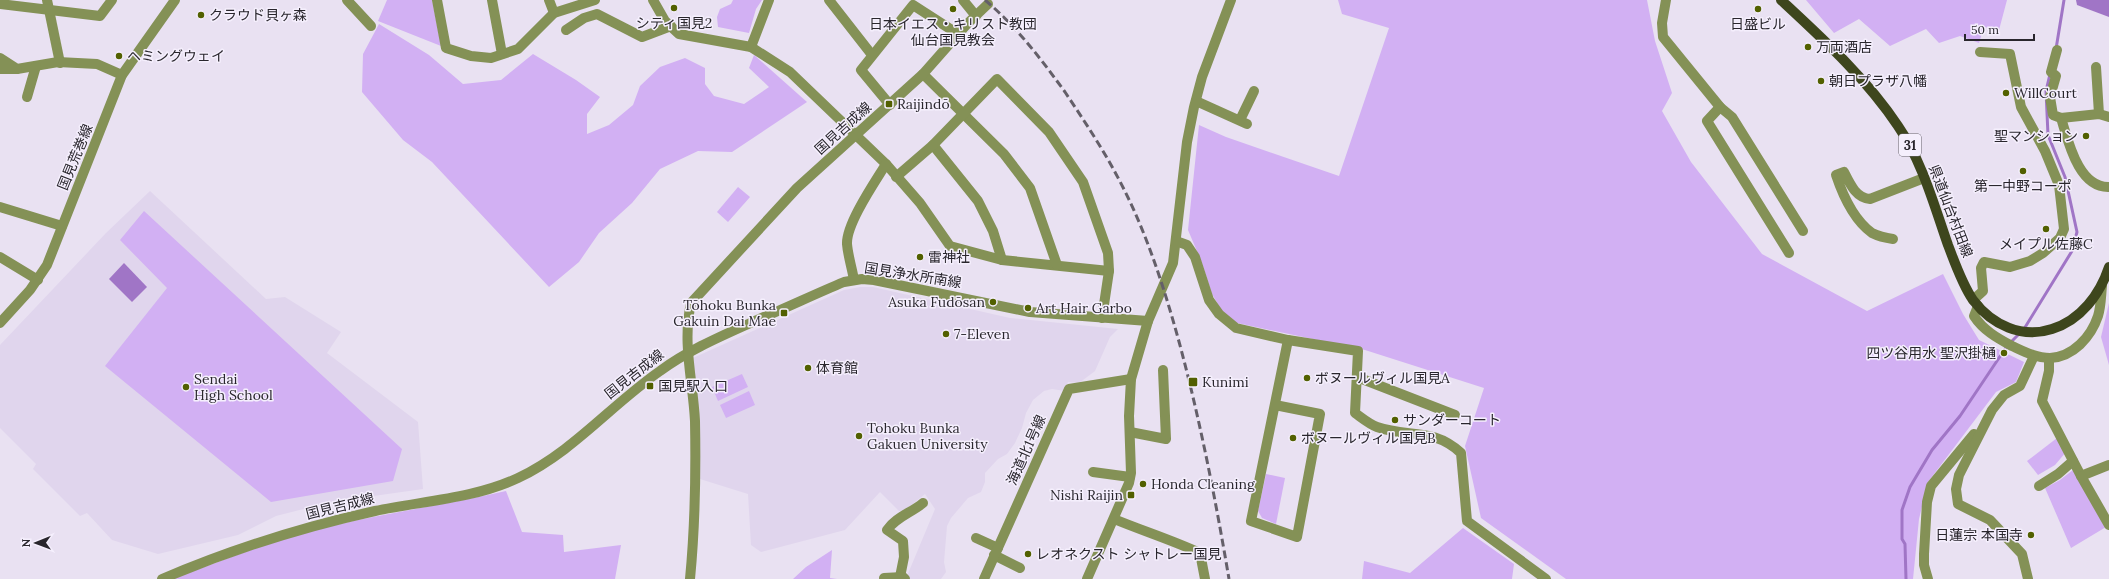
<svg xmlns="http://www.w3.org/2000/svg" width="2109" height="579" viewBox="0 0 2109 579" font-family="Lora,'Noto Sans JP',serif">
  <rect width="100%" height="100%" fill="#e9e1f2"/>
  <g fill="#e0d5ed">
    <path d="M150 191 266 299 285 297 341 332 327 353 418 422 423 489 331 502 276 516 238 535 158 554 112 540 87 513 80 516 33 469 36 464 0 428V345L106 233Z"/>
    <path d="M860 287H873L1010 318 1118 329 1110 337 1095 371 1079 383 1068 382 1065 391 1052 389 1044 391 1033 400 1026 413 1022 428 1015 443 1007 454 998 459 985 473V482L981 492 968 498 951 518 947 526 944 562 946 572 941 579H908L907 576 935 509 925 494 904 511H899L880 492 845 530 761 552 751 545 748 494 700 479 693 358 844 290Z"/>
  </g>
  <g fill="#d2b0f3">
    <path d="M387 0H432L441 46 378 21Z"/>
    <path d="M733 0H762L756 9 749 33 718 27 717 17 720 9 731 4Z"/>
    <path d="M1338 0H1647L1655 41 1672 93 1662 111 1691 162 1762 254 1867 311 1943 274 1963 314 1979 340 2024 362 2016 382 1996 392 1928 482 1919 519 1913 579H1566L1481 518 1465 446 1484 388 1365 350 1237 323 1222 311 1212 294 1202 263 1188 230 1199 125 1226 137 1339 176 1389 28 1342 14Z"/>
    <path d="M1806 0H2007L1999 30 1984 27 1979 43 1960 36 1939 43 1926 29 1890 46 1859 19 1834 33Z"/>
    <path d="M379 24 429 55 463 84 501 80 533 54 576 80 600 97 587 114V134L609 125 633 105 640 86 660 67 685 58 705 68V84L714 96 744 104 769 87 749 68 754 55 807 102 732 152 698 151 660 169 632 203 599 233 579 262 549 287 432 162 403 140 362 92 363 54Z"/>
    <path d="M738 187 750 197 728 222 717 212Z"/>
    <path d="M144 211 402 449 393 481 271 502 105 366 167 288 120 240Z"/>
    <path d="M2109 303V365L2101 337Z"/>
    <path d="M742 374 748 387 718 401 712 387Z"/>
    <path d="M749 391 755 405 726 418 720 405Z"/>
    <path d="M2057 438 2066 452 2055 465 2038 475 2027 461Z"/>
    <path d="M2073 470 2106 527 2071 548 2045 488 2060 480Z"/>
    <path d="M1266 474 1285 478 1276 524 1262 518 1258 511Z"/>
    <path d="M506 491 522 532 563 535 564 552 621 545 615 579H171C225 560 280 537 336 525 392 512 449 504 506 491Z"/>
    <path d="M1463 528 1514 564 1512 579H1362L1364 561 1410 573Z"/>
    <path d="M832 550 830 578 837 579H793L806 567Z"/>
  </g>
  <g fill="#a075c6">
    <path d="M2076 0H2109V17L2077 5Z"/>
    <path d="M124 263 147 287 132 302 109 279Z"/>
  </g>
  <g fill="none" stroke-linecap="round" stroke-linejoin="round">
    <g stroke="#a075c6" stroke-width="3">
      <path d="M2056 49 2064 0"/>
      <path d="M2024 329 2072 251 2077 232 2065 177 2048 135 2046 91 2050 74"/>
      <path d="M1906 579 1905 544 1902 539V510L1910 487 1932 450 1960 416 2007 346 2020 333"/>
    </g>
    <g stroke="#849156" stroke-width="10">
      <path d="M47 0 60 63"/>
      <path d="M347 0 371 26"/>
      <path d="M437 0 446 48 471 56 491 58 518 49 554 13 595 0"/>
      <path d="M492 0 502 54"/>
      <path d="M549 0 554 13"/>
      <path d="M653 0 665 21 679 34 751 47 790 72 886 164 920 203 950 246 1002 260 1109 271"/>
      <path d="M829 0 872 55"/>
      <path d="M963 0 976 16"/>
      <path d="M1666 0 1662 23 1663 37 1720 107 1732 117 1803 231"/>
      <path d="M0 4 100 16 112 0"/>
      <path d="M566 30 584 18 597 14 642 37 671 26"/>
      <path d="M751 47 769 0"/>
      <path d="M2057 50 2051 72 2056 76 2050 97 2053 115 2061 118C2068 140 2078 188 2109 187"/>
      <path d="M0 58 17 69 58 62 97 64 122 75"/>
      <path d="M2096 67 2099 114"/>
      <path d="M0 69H17"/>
      <path d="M923 74 1004 154 1030 188 1057 265"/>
      <path d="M27 97 36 66"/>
      <path d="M1196 101 1247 124"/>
      <path d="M890 105 861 70 913 5 958 34"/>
      <path d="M1720 107 1707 121 1789 253"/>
      <path d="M2061 118 2099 114 2109 117"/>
      <path d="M1240 120 1254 91"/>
      <path d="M933 145 978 201 993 231 1002 260"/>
      <path d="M896 177 933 145 997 79 1049 132 1083 182 1108 253 1109 271 1102 318"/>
      <path d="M0 207 62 226"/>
      <path d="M1893 239C1886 238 1878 236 1872 233 1854 220 1843 196 1836 175L1844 172C1850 184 1856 198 1870 199L1924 178"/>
      <path d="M1176 241 1187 245 1195 257 1209 300 1219 314 1236 328 1288 340 1251 521 1297 537 1320 414 1275 405"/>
      <path d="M0 257 38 280"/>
      <path d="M854 280C852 268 848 256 847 244 846 224 875 182 886 164"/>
      <path d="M1973 300 1983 291 1981 268 1984 262 2010 267 2030 261 2043 253 2060 238 2064 229 2059 185 2045 151 2021 107 2010 54 1980 52"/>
      <path d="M1978 306 1974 316C1983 330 1997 338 2012 346 2023 351 2036 358 2050 358 2073 357 2091 337 2098 316 2101 307 2101 295 2102 286"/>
      <path d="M0 323 30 290 47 265 122 75 175 0"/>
      <path d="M1288 340 1358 351 1355 413C1362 418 1369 424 1377 427 1408 438 1433 427 1461 453L1467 521 1546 579"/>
      <path d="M2049 358V371L2042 401 2081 476 2109 465"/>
      <path d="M1357 377 1455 415"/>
      <path d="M1130 432 1166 439 1163 370"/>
      <path d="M1093 472 1130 477"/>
      <path d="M2081 476 2109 525"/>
      <path d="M2039 486 2058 474 2073 461"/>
      <path d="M1114 519C1143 531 1172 540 1200 553L1205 579"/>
      <path d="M976 538 998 548"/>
      <path d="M994 555 1020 568"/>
      <path d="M900 577 904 557 903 541 887 530C896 517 911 513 923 503"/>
      <path d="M884 578 903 577 905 579"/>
      <path d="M162 579C230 550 302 527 375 511 422 501 473 499 518 478 573 452 611 405 660 371 690 349 724 335 757 320 786 308 815 294 844 282L862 279 874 280 1030 312 1148 321"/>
      <path d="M690 579C695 527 696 473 695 421 693 381 682 343 691 303L797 188 923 74 968 23 988 4"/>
      <path d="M984 579 1069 389 1131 379"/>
      <path d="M1087 579 1129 483 1131 473 1129 416 1131 379 1148 321 1173 263 1187 142 1194 107 1202 77 1231 0"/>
      <path d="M1928 579 1924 565V554L1927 502 1931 486 1974 434"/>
      <path d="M2028 579 2022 554 1990 520 1958 504 1956 489 1959 475 1992 410 2004 395 2020 386 2034 356"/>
    </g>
    <path stroke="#3e461d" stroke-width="10" d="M1781 0C1823 39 1867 79 1898 126 1922 161 1934 205 1948 245 1955 263 1962 284 1973 300 1992 325 2022 339 2052 329 2081 320 2100 294 2109 267"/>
    <path stroke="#645f69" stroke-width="3" stroke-dasharray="8 4" stroke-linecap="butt" d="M985 0C1017 27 1041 59 1065 92 1083 119 1101 146 1116 174 1146 229 1165 290 1181 349 1201 425 1216 502 1229 579"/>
  </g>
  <g fill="#526000" stroke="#f5effd" stroke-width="1.5">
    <circle cx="674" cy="8" r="4"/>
    <circle cx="953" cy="9" r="4"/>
    <circle cx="1758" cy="9" r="4"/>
    <circle cx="201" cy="15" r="4"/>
    <circle cx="1808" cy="47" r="4"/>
    <circle cx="119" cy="56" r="4"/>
    <circle cx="1821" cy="81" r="4"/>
    <circle cx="2006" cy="93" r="4"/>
    <rect x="885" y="100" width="8" height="8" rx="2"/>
    <circle cx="2086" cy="136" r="4"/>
    <circle cx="2023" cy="171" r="4"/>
    <circle cx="2046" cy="229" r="4"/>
    <circle cx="920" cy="257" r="4"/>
    <circle cx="993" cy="302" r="4"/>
    <circle cx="1028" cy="308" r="4"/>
    <rect x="780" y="309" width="8" height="8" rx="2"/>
    <circle cx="946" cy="334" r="4"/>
    <circle cx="2004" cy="353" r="4"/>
    <circle cx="808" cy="368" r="4"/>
    <circle cx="1307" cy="378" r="4"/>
    <rect x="1188" y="377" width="10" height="10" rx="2"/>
    <rect x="646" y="382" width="8" height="8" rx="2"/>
    <circle cx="186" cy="387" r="4"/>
    <circle cx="1395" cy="420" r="4"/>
    <circle cx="859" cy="436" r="4"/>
    <circle cx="1293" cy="438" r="4"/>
    <circle cx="1143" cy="484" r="4"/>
    <rect x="1127" y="491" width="8" height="8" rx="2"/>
    <circle cx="2031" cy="535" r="4"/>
    <circle cx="1028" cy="554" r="4"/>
  </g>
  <g text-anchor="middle" stroke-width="3" stroke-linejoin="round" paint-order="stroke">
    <rect fill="#f5effd" stroke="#66626b" stroke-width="1" x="1899" y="134" width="22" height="22" rx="3"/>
    <g font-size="13" font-weight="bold" fill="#29262d">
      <text x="1910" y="150">31</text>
    </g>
    <g font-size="14" fill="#29262d" stroke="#f5effd" text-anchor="start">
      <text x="209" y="20">クラウド貝ヶ森</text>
      <text x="674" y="28" text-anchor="middle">シティ国見2</text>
      <text x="953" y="29" text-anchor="middle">日本イエス・キリスト教団<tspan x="953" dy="16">仙台国見教会</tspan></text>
      <text x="1758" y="29" text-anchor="middle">日盛ビル</text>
      <text x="1816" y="52">万両酒店</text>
      <text x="127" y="61">ヘミングウェイ</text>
      <text x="1829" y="86">朝日プラザ八幡</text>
      <text x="2014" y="98">WillCourt</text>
      <text x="897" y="109">Raijindō</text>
      <text x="2078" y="141" text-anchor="end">聖マンション</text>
      <text x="2023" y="191" text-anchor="middle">第一中野コーポ</text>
      <text x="2046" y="249" text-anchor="middle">メイプル佐藤C</text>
      <text x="928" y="262">雷神社</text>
      <text x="985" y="307" text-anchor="end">Asuka Fudōsan</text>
      <text x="776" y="310" text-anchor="end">Tōhoku Bunka<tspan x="776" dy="16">Gakuin Dai Mae</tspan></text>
      <text x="1036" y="313">Art Hair Garbo</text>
      <text x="954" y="339">7-Eleven</text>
      <text x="1996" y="358" text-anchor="end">四ツ谷用水 聖沢掛樋</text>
      <text x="816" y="373">体育館</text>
      <text x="1315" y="383">ボヌールヴィル国見A</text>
      <text x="194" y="384">Sendai<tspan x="194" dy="16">High School</tspan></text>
      <text x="1202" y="387">Kunimi</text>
      <text x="658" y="391">国見駅入口</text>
      <text x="1403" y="425">サンダーコート</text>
      <text x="867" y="433">Tohoku Bunka<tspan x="867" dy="16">Gakuen University</tspan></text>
      <text x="1301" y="443">ボヌールヴィル国見B</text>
      <text x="1151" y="489">Honda Cleaning</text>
      <text x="1123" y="500" text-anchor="end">Nishi Raijin</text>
      <text x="2023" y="540" text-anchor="end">日蓮宗 本国寺</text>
      <text x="1036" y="559">レオネクスト シャトレー国見</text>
    </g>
    <g font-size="14" fill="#29262d" stroke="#f5effd">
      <text transform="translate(843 128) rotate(-42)" y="5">国見吉成線</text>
      <text transform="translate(75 157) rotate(-68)" y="5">国見荒巻線</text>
      <text transform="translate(1951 211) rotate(69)" y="5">県道仙台村田線</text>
      <text transform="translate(913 275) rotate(9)" y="5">国見浄水所南線</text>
      <text transform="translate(634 374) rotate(-38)" y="5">国見吉成線</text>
      <text transform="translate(1026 450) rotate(-66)" y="5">海道北1号線</text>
      <text transform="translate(340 506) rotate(-14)" y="5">国見吉成線</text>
    </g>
  </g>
  <g transform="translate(36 543) rotate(269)" stroke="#f5effd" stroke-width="3" paint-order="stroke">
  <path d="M0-3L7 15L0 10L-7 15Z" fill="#29262d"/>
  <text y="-6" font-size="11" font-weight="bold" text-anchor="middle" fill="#29262d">N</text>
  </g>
  <path d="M1965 34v6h69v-6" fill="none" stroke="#29262d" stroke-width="2"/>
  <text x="1971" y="34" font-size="12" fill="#29262d" stroke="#f5effd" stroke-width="3" paint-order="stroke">50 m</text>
</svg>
